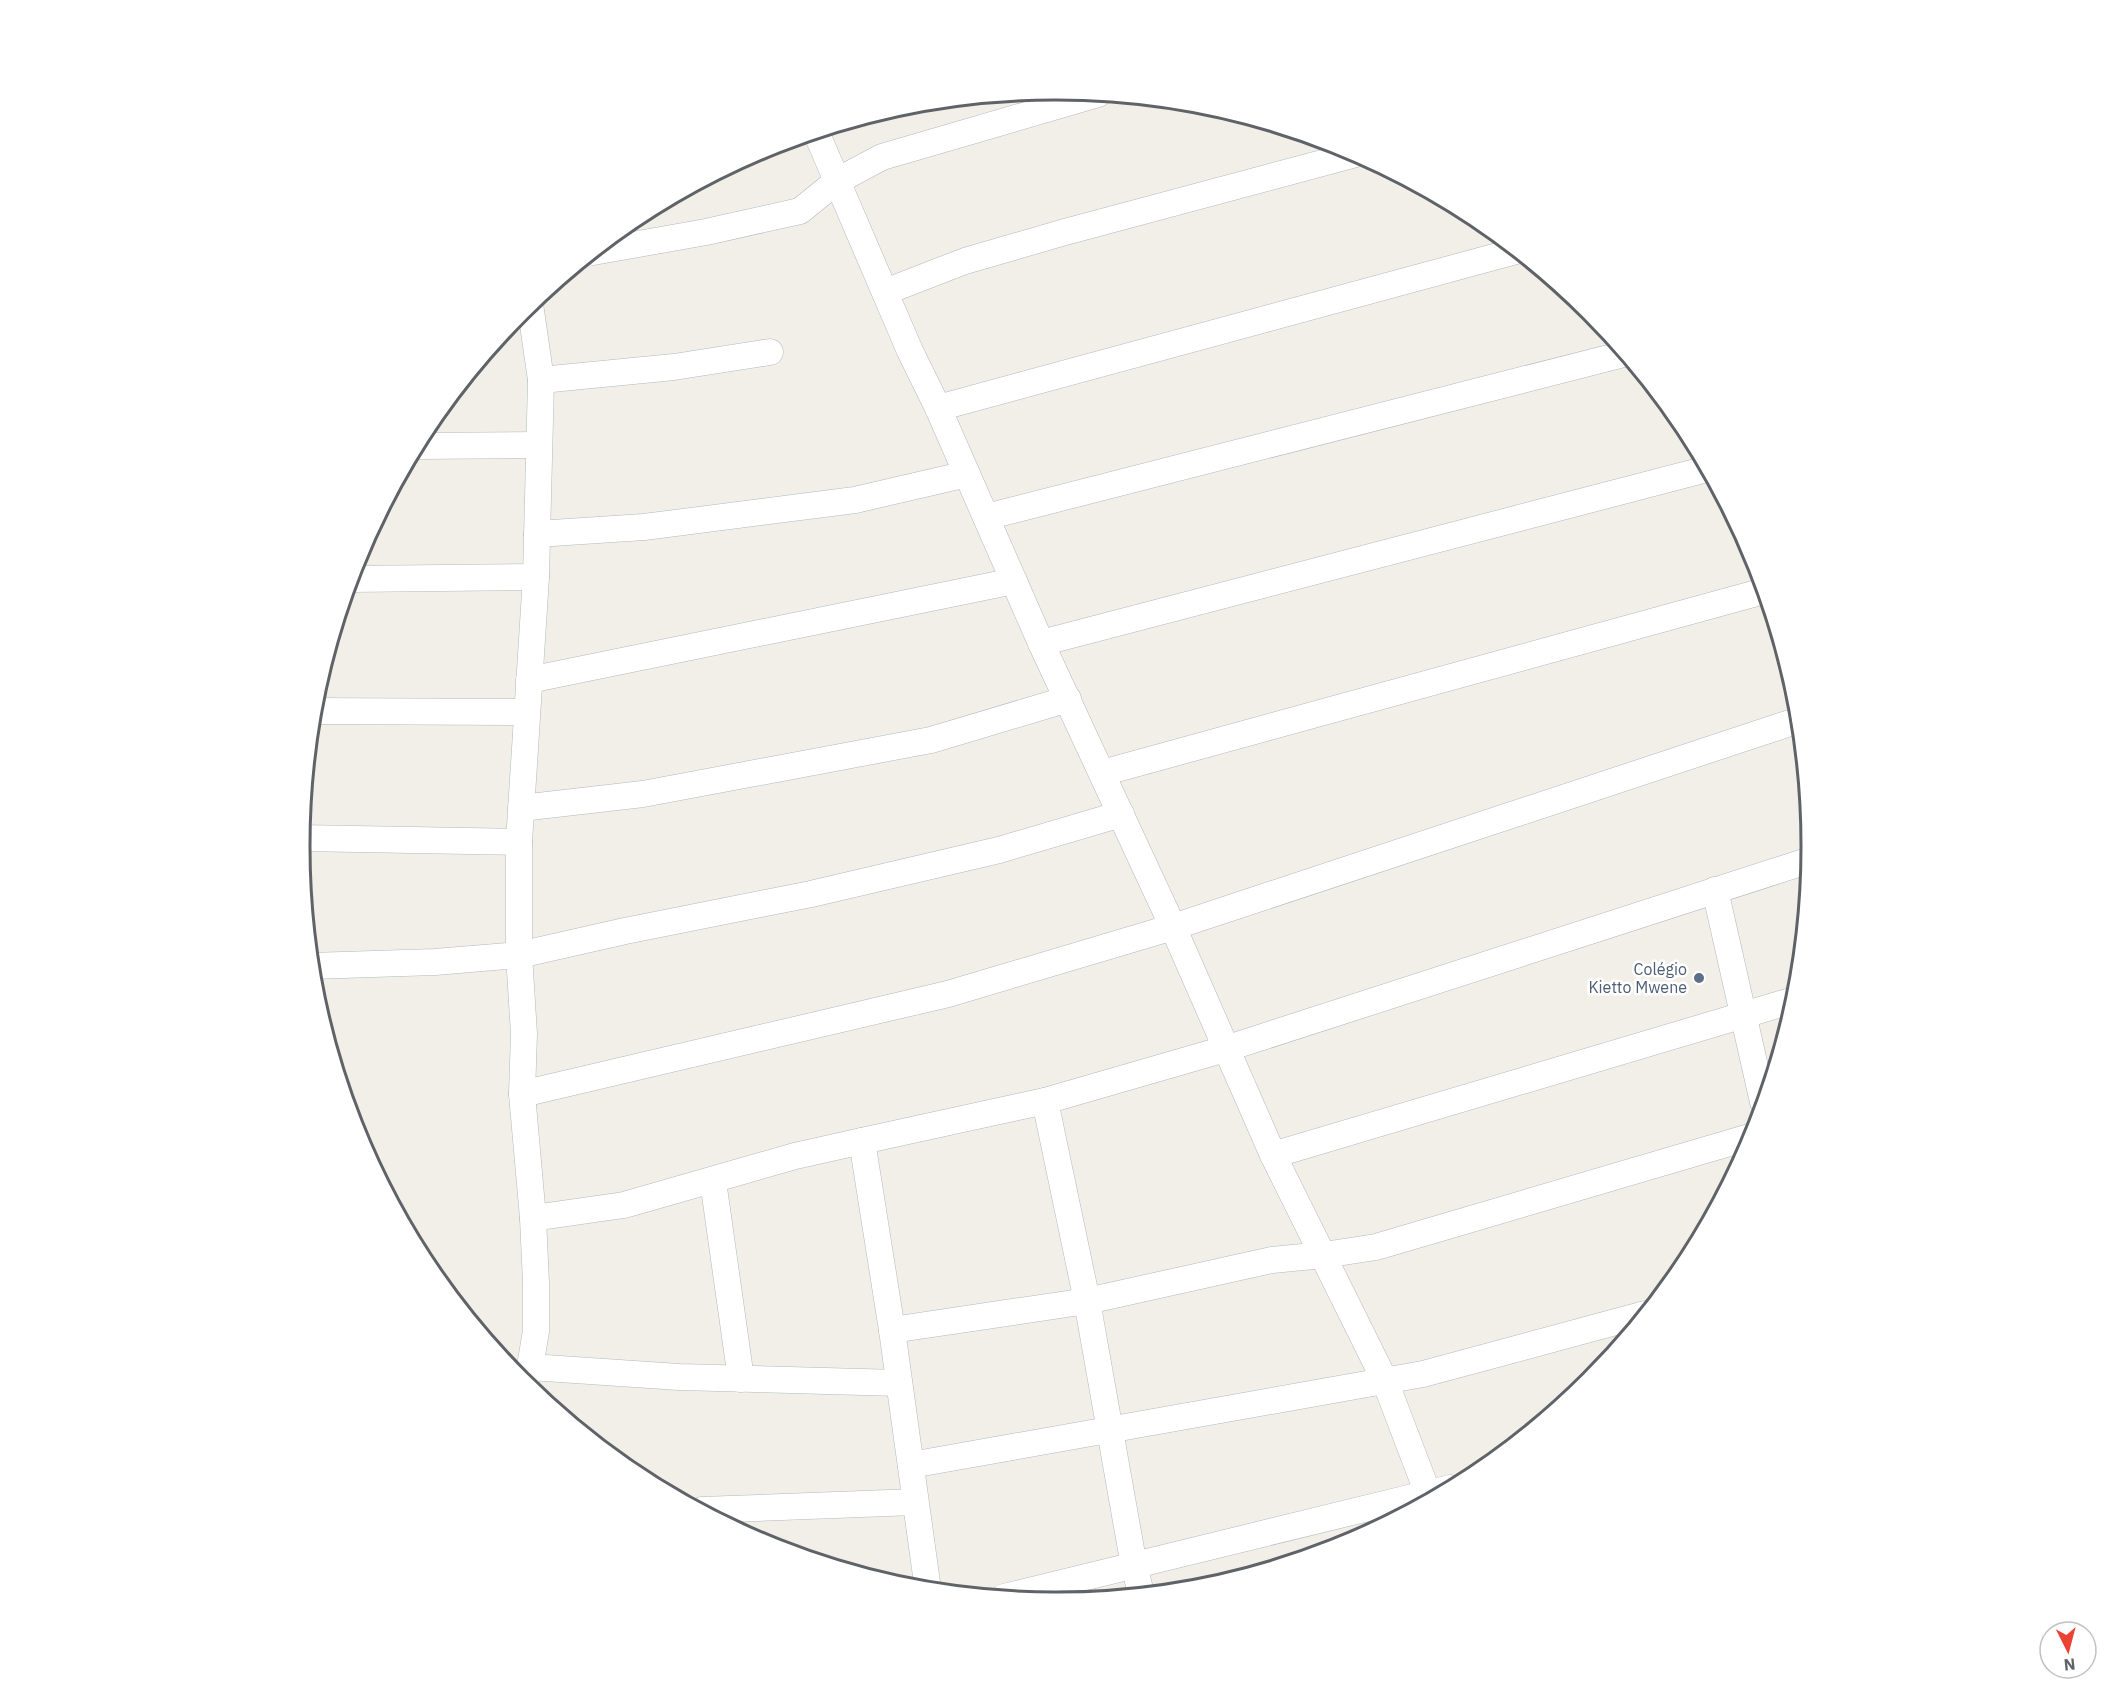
<svg xmlns="http://www.w3.org/2000/svg" width="2110" height="1692" viewBox="0 0 2110 1692" font-family="'IBM Plex Sans',sans-serif">
  <rect width="100%" height="100%" fill="#f1efe8"/>
  <g fill="none" stroke-linecap="round" stroke-linejoin="round">
    <g stroke="#b5b8bc" stroke-width="27">
      <g id="minor">
        <path d="M816 132 910 351 938 408 1041 643 1173 927 1273 1155 1385 1381 1430 1499"/>
        <path d="M593 252 706 232 800 211 837 181 882 157 1098 94"/>
        <path d="M885 292 965 261 1065 232 1356 154"/>
        <path d="M541 380 674 367 770 352"/>
        <path d="M938 408 1516 251"/>
        <path d="M416 446 538 445"/>
        <path d="M986 517 1624 354"/>
        <path d="M537 534 644 527 855 500 967 474"/>
        <path d="M350 579 536 577"/>
        <path d="M1041 643 1707 469"/>
        <path d="M529 680 1014 581"/>
        <path d="M312 711 527 712"/>
        <path d="M1102 773 1764 591"/>
        <path d="M521 808 643 794 931 740 1068 699"/>
        <path d="M300 838 519 842"/>
        <path d="M1715 890 1763 1102"/>
        <path d="M311 966 435 962 519 955 625 931 811 894 999 850 1121 814"/>
        <path d="M522 1094 948 994 1173 927 1799 720"/>
        <path d="M1045 1101 1087 1301 1134 1566 1141 1593"/>
        <path d="M1273 1155 1794 1000"/>
        <path d="M713 1181 741 1379"/>
        <path d="M533 1218 624 1205 795 1156 862 1141"/>
        <path d="M892 1330 1087 1301 1272 1260 1324 1255 1376 1247 1753 1136"/>
        <path d="M530 1367 679 1377 899 1383"/>
        <path d="M525 1384 530 1367 536 1331V1283L533 1218 522 1094 524 1034 519 955V842L536 577 541 380 530 304"/>
        <path d="M911 1465 1423 1374 1645 1314"/>
        <path d="M702 1510 915 1502"/>
        <path d="M928 1590 892 1330 862 1141 1045 1101 1225 1049 1810 860"/>
        <path d="M1004 1597 1450 1488"/>
      </g>
    </g>
    <use href="#minor" stroke="#fff" stroke-width="26"/>
  </g>
  <circle fill="#5c6f8a" stroke="#fff" stroke-width="2" cx="1699" cy="978" r="6"/>
  <g text-anchor="middle" stroke-width="5" stroke-linejoin="round" paint-order="stroke">
    <g font-size="16" fill="#4e5e75" stroke="#fff" text-anchor="end">
      <text x="1687" y="975">Colégio<tspan x="1687" dy="18">Kietto Mwene</tspan></text>
    </g>
  </g>
  <path d="M0 0H2110V1692H0ZM1055 100H1056A745 745 0 0 1 1801 845V847A745 745 0 0 1 1056 1592H1055A745 745 0 0 1 310 847V845A745 745 0 0 1 1055 100Z" fill="#fff" fill-rule="evenodd"/>
  <path fill="none" stroke="#5f6368" stroke-width="3" d="M1055 100H1056A745 745 0 0 1 1801 845V847A745 745 0 0 1 1056 1592H1055A745 745 0 0 1 310 847V845A745 745 0 0 1 1055 100Z"/>
  <g transform="translate(2068 1650) rotate(174)"><circle r="28" fill="#ffffff" stroke="#bfc1c3" stroke-width="1.5"/>
  <path d="M0-4.5L10 22L0 15L-10 22Z" fill="#ea4335"/>
  <text y="-9" font-size="16" font-weight="bold" text-anchor="middle" fill="#5f6368">N</text>
  </g>
</svg>
